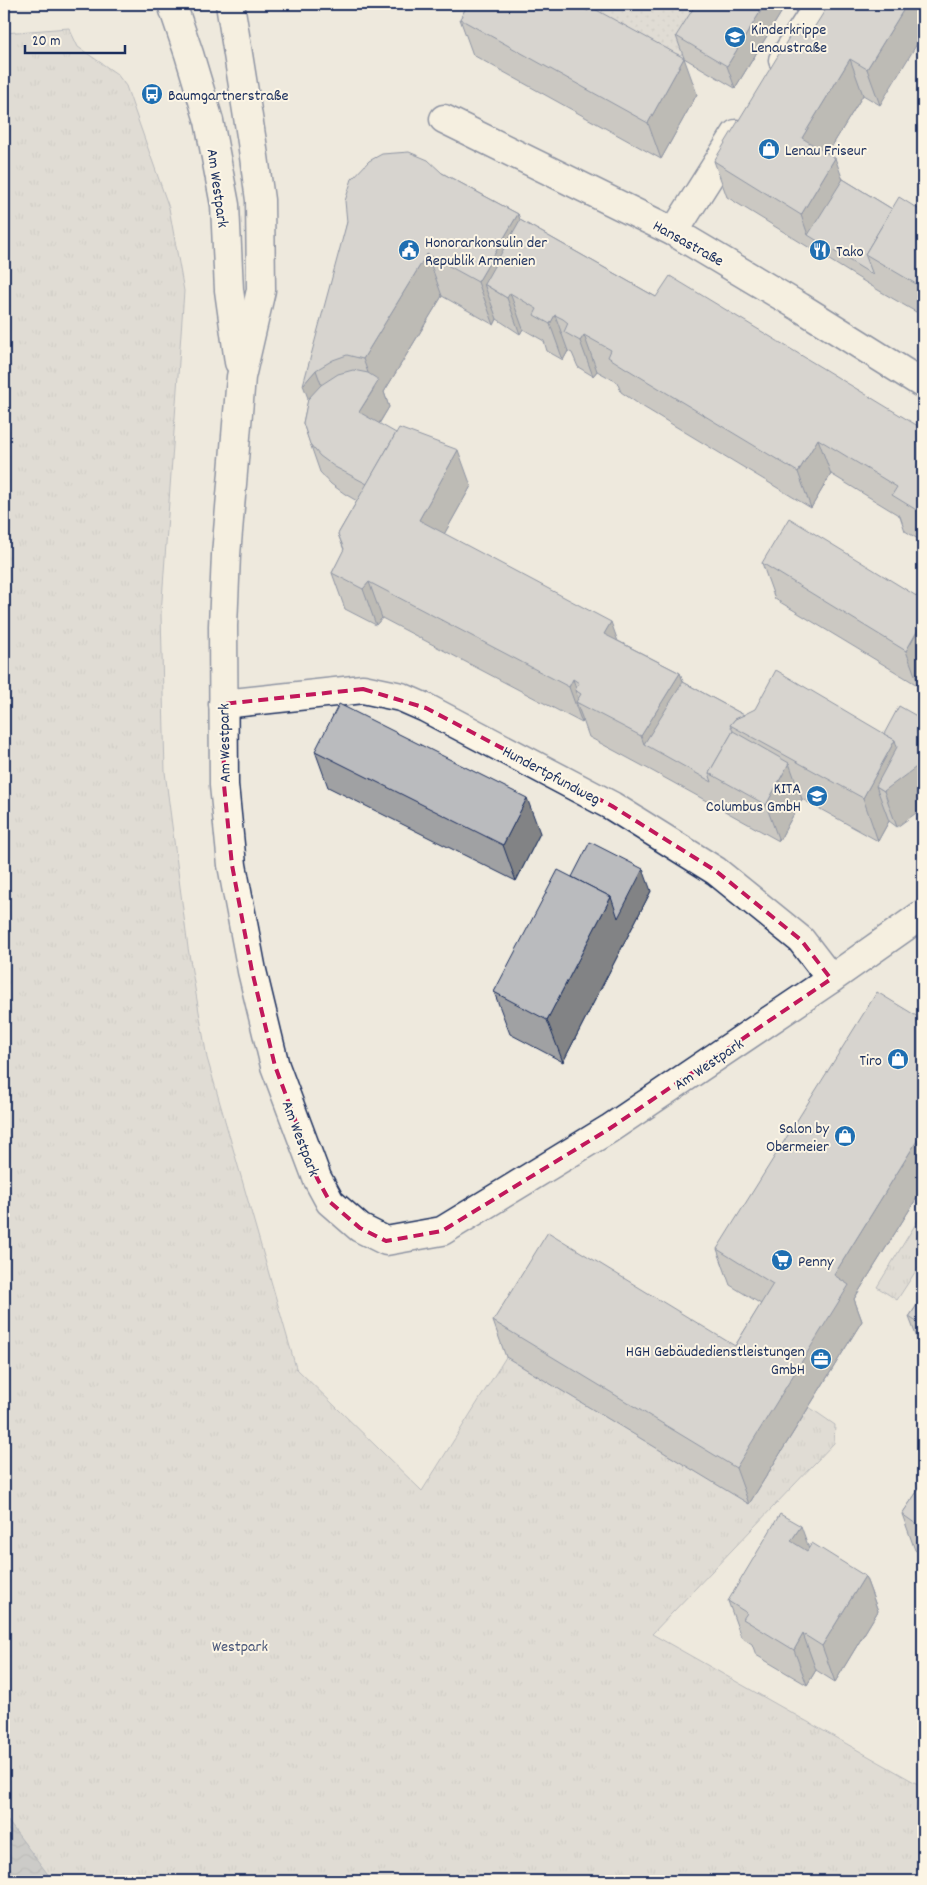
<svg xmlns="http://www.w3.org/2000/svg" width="927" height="1885" viewBox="0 0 927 1885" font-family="Dekko,sans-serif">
  <defs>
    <pattern id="grass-dots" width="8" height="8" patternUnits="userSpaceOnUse" patternTransform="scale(1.25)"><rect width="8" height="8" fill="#cfcdca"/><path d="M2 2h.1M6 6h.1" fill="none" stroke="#b1b0b0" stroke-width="1.8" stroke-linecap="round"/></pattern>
    <pattern id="park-tufts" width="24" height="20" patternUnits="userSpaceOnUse" patternTransform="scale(1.25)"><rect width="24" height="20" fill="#cfcdca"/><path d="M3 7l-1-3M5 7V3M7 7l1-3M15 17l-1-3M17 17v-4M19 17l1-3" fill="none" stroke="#b1b0b0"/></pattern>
    <pattern id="water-waves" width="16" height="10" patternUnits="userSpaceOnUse" patternTransform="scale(1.25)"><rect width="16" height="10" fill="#a2a7af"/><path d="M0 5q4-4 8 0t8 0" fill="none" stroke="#838892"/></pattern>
  </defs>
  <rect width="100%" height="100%" fill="#eee9dd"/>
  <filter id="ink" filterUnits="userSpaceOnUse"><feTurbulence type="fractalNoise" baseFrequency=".02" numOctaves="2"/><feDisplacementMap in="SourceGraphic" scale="10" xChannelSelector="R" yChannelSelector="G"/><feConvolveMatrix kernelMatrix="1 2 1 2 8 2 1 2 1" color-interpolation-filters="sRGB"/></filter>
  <g filter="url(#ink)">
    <path fill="url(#grass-dots)" stroke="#757e94" d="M606 4H712L681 55 661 50 600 15Z"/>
    <g fill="url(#park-tufts)" stroke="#757e94">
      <path d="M69 28 78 47 117 74 126 86 169 208 184 291 161 614 165 772 188 948 207 1058 296 1368 422 1491 506 1357 748 1503 809 1407 835 1425 834 1443 652 1634 923 1787V1881H4V33Z"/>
      <path d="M923 1212V1260L897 1300 877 1287Z"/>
    </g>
    <path fill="url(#water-waves)" stroke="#6c778f" d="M4 1816 53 1881H4Z"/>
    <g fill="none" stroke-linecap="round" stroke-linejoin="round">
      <g stroke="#1b2f5e" stroke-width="31">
        <g id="minor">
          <path d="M172 4 189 54 209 121 225 205 229 290 239 362"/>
          <path d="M230 4 252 142 260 200 261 290 241 377 226 555 223 626 224 785 232 865 252 971 275 1066 317 1178 330 1202 360 1228 386 1241 442 1231 609 1129 831 979 923 914"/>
          <path d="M783 60 819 4"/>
          <path d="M444 119 674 232 800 307 923 384"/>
          <path d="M674 232 736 134"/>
          <path d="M223 704 363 689 401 697 426 708 612 806 716 871 801 940 831 979"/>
        </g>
      </g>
      <use href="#minor" stroke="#fcf5e5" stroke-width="28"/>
    </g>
    <g fill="#a0a1a3" stroke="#1b2f5e">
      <path d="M468 4H581L579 6 697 94 661 159 473 55 460 19Z"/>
      <path d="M923 4 880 105 863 95 827 154 843 179 892 209 923 212V316L878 290 727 197 714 161 810 34Z"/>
      <path d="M784 8 735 88 684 58 676 36Z"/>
      <path d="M442 173 518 214 520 220 656 297 923 429V542L905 531 900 516 831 474 811 508 640 405 621 392 617 382 597 371 593 376 578 367 572 353 568 351 563 360 547 351 544 341 523 329 520 334 497 319 494 325 442 296 384 392 389 407 379 424 471 486 444 534 618 641 680 673 683 682 744 715 884 734 897 827 889 821 878 841 802 799 779 841 654 772 589 737 583 720 582 723 382 618 376 625 345 609 332 573 344 550 338 534 357 501 345 494 331 484 320 472 303 423 347 222Z"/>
      <path d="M762 563 923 600V679L919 686 775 599Z"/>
      <path d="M315 751 540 833 516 881 328 787Z"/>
      <path d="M572 877 651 891 563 1062 510 1034 494 992Z"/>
      <path d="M923 1020V1188L854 1299 862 1321 749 1504 506 1357 493 1321 735 1346 761 1304 730 1285 717 1249Z"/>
      <path d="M923 1296V1354L909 1317Z"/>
      <path d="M923 1483V1556L915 1550 902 1514Z"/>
      <path d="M809 1548 865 1576 878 1611 835 1682 816 1670 807 1685 756 1655 752 1644 741 1637 728 1601Z"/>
    </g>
    <g fill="#828385" stroke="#1b2f5e">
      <path d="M765 4H782L784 8 735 88 727 66Z"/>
      <path d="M907 4H923V34L880 105 867 69Z"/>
      <path d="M684 58 697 94 661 159 648 123Z"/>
      <path d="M850 59 863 95 815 174 802 138Z"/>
      <path d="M835 158 848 194 808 235 801 215Z"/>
      <path d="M518 214 533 256 510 293 523 329 520 334 507 298 484 284 497 319 494 325 478 282Z"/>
      <path d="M427 254 442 296 384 392 389 407 369 440 359 412 374 389 363 359Z"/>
      <path d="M555 315 568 351 563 360 550 324Z"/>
      <path d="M584 335 597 371 593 376 580 341Z"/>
      <path d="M316 370 331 412 319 427 303 385Z"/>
      <path d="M818 439 831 474 811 508 798 472Z"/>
      <path d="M458 450 471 486 432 556 419 520Z"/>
      <path d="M369 582 382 618 376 625 363 589Z"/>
      <path d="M923 621V679L919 686 906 651Z"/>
      <path d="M611 622 624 658 604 634Z"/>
      <path d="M680 673 693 709 644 744 641 736Z"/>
      <path d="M573 679 577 692 575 690 580 704 576 702 583 720 582 723 569 687Z"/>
      <path d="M895 740 923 762V808L897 827 884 791 876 786 889 821 878 841 863 798Z"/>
      <path d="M789 763 802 799 779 841 766 805Z"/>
      <path d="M527 798 540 833 516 881 503 845Z"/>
      <path d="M643 869 651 891 563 1062 547 1020 611 897Z"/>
      <path d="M923 1131V1188L854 1299 862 1321 749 1504 736 1468 834 1275Z"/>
      <path d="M801 1526 814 1562 791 1541Z"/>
      <path d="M865 1576 878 1611 835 1682 822 1646Z"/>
      <path d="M803 1634 816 1670 807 1685 794 1650Z"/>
    </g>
    <g fill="#babbbe" stroke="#1b2f5e">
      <path d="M468 4H574L588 11 591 7 684 58 648 123 460 19Z"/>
      <path d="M696 4H765L727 66 676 36Z"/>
      <path d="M829 4H907L867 69 850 59 802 138 835 158 801 215 714 161 796 26 810 34Z"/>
      <path d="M409 152 428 160 442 173 518 214 478 282 427 254 363 359 347 355 333 360 316 370 303 385 347 222 345 201 352 179 369 161 382 154Z"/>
      <path d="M843 179 892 209 865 254 873 275 808 235Z"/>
      <path d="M899 197 923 212V288L865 254Z"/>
      <path d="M520 220 656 297 670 276 923 429V514L892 495 897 487 818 439 798 472 627 369 608 357 611 350 584 335 580 341 564 332 568 323 563 319 555 315 550 324 534 315 537 309 510 293 507 298 484 284Z"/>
      <path d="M353 370 368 373 379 380 359 412 396 433 367 484 335 467 320 456 310 444 303 423 308 399 321 385 338 374Z"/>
      <path d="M399 428 458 450 419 520 611 622 604 634 680 673 641 736 576 702 581 694 575 690 579 683 573 679 569 687 369 582 363 589 332 573 344 549 338 534Z"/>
      <path d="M789 518 923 600V621L906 651 762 563Z"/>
      <path d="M776 670 895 740 863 798 730 725 735 719 755 709Z"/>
      <path d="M683 682 744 715 735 719 730 725 733 731 709 773 712 782 644 744Z"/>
      <path d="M339 704 527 798 503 845 315 751Z"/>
      <path d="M899 706 922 719 923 718V762L884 791 876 786 897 747 895 740 884 734Z"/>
      <path d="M733 731 789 763 766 805 709 773Z"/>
      <path d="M590 842 643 869 618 918 611 897 572 877Z"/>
      <path d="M558 870 611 897 547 1020 494 992Z"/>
      <path d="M877 992 923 1020V1131L834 1275 849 1285 736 1468 493 1321 548 1232 735 1346 773 1284 717 1249Z"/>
      <path d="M923 1296V1326L909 1317Z"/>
      <path d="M923 1483V1529L902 1514Z"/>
      <path d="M780 1514 801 1526 791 1541 807 1551 812 1543 865 1576 822 1646 803 1634 794 1650 743 1619 747 1613 728 1601Z"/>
    </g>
  </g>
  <path d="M0 0H927V1885H0ZM363 689 426 708 612 806 716 871 801 940 831 979 609 1129 442 1231 386 1241 360 1228 330 1202 317 1178 275 1066 252 971 232 865 224 785 223 704Z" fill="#eee9dd" fill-opacity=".55" fill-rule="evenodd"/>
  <path fill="none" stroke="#c2185b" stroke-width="4" stroke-dasharray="10 6" stroke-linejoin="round" d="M363 689 426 708 612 806 716 871 801 940 831 979 609 1129 442 1231 386 1241 360 1228 330 1202 317 1178 275 1066 252 971 232 865 224 785 223 704Z"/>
  <defs>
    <g id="school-disc" transform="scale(1.125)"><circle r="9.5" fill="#1f6fb2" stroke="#fcf5e5"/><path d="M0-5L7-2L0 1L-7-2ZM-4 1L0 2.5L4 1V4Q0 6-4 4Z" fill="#fff"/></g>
    <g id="bus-disc" transform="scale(1.125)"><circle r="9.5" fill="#1f6fb2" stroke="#fcf5e5"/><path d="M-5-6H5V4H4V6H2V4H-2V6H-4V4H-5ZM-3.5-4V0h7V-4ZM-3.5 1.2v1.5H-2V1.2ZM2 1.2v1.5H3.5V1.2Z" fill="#fff"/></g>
    <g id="shop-disc" transform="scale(1.125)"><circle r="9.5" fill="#1f6fb2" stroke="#fcf5e5"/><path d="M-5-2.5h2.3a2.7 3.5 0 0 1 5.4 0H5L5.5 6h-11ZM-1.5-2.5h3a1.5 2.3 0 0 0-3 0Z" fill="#fff"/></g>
    <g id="civic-disc" transform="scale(1.125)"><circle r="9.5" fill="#1f6fb2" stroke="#fcf5e5"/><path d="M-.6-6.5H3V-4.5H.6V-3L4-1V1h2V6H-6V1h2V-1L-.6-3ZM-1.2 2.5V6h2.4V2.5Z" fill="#fff"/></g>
    <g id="restaurant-disc" transform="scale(1.125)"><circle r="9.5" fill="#1f6fb2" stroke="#fcf5e5"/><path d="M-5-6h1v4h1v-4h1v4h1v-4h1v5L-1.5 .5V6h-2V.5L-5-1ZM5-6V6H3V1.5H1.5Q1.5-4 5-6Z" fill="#fff"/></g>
    <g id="supermarket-disc" transform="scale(1.125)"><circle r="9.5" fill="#1f6fb2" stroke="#fcf5e5"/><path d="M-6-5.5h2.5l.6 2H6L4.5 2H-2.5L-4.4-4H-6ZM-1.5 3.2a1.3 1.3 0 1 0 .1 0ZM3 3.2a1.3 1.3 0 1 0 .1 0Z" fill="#fff"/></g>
    <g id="office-disc" transform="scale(1.125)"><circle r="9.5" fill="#1f6fb2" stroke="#fcf5e5"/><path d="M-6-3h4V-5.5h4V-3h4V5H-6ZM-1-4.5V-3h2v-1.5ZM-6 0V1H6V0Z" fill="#fff"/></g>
  </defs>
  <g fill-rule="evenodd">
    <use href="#school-disc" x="735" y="37"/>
    <use href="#bus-disc" x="152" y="94"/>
    <use href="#shop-disc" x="769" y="149"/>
    <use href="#civic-disc" x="409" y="250"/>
    <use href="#restaurant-disc" x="820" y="250"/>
    <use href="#school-disc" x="817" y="796"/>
    <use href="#shop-disc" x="898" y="1059"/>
    <use href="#shop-disc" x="845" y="1136"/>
    <use href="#supermarket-disc" x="782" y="1260"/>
    <use href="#office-disc" x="821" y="1359"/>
  </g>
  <g text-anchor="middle" stroke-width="4" stroke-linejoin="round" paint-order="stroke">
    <g font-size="16" fill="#1b2f5e" stroke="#fcf5e5" text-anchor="start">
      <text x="751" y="34">Kinderkrippe<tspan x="751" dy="18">Lenaustraße</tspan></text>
      <text x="168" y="100">Baumgartnerstraße</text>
      <text x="785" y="155">Lenau Friseur</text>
      <text x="425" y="247">Honorarkonsulin der<tspan x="425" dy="18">Republik Armenien</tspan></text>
      <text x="836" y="256">Tako</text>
      <text x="801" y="793" text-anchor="end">KITA<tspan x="801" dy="18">Columbus GmbH</tspan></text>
      <text x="882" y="1065" text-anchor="end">Tiro</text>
      <text x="829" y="1133" text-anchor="end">Salon by<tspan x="829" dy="18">Obermeier</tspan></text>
      <text x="798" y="1266">Penny</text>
      <text x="805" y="1356" text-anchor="end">HGH Gebäudedienstleistungen<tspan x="805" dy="18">GmbH</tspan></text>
    </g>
    <g font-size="16" fill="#1b2f5e" stroke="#fcf5e5">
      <text transform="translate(219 188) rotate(82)" y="6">Am Westpark</text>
      <text transform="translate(689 242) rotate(29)" y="6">Hansastraße</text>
      <text transform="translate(223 743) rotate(-91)" y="6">Am Westpark</text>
      <text transform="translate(552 774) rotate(28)" y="6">Hundertpfundweg</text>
      <text transform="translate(708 1063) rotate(-34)" y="6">Am Westpark</text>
      <text transform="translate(302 1138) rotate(69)" y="6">Am Westpark</text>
    </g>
    <g font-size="16" fill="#485679" stroke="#fcf5e5">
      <text x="240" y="1651">Westpark</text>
    </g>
  </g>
  <rect width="927" height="1885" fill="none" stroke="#fcf5e5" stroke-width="20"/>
  <rect x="10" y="10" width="907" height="1865" fill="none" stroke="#1b2f5e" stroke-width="2" filter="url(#ink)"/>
  <path d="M25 45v8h100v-8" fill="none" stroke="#1b2f5e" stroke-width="2.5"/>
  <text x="32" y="45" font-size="15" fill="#1b2f5e" stroke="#fcf5e5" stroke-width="4" paint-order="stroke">20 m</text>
</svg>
